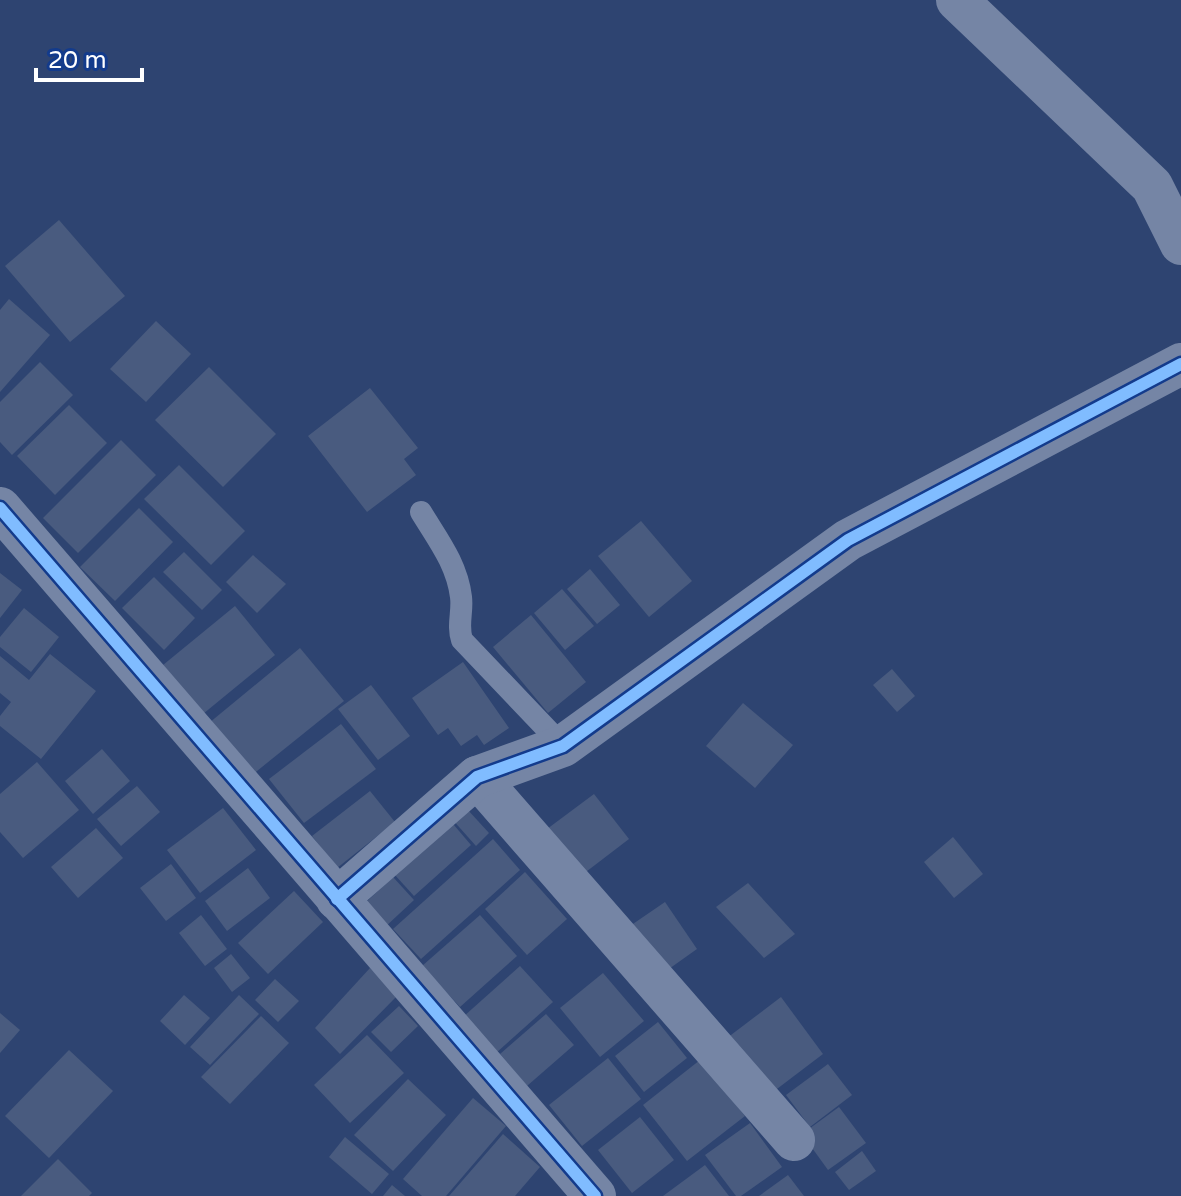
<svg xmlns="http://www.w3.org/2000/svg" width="1181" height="1196" viewBox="0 0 1181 1196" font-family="'Varela Round',sans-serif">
  <rect width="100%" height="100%" fill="#2e4471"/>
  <g fill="#495b7f">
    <path d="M59 220 125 296 70 342 5 266Z"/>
    <path d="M9 299 50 335 0 392V310Z"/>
    <path d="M156 321 191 354 146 402 110 369Z"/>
    <path d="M40 362 73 395 12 455 0 442V402Z"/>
    <path d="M209 367 276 434 223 487 155 420Z"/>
    <path d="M370 388 418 448 404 459 416 475 367 512 308 436Z"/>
    <path d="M69 405 107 443 55 495 17 456Z"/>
    <path d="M121 440 156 475 78 553 43 518Z"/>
    <path d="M179 465 245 531 211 565 144 499Z"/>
    <path d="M139 508 173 542 115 601 80 567Z"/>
    <path d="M641 521 692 581 649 617 598 556Z"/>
    <path d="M184 552 222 590 202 610 163 572Z"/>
    <path d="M253 555 286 584 257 613 226 582Z"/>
    <path d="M590 569 620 605 597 624 567 589Z"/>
    <path d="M0 573 22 590 0 618Z"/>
    <path d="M154 577 195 618 164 650 122 608Z"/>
    <path d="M562 589 594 626 565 650 534 613Z"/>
    <path d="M235 606 275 655 203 714 163 665Z"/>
    <path d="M24 608 59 637 31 672 0 647V637Z"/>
    <path d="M531 615 586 682 548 713 493 647Z"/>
    <path d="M300 648 344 701 252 775 209 723Z"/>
    <path d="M50 654 96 691 41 759 0 726V716L11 702 0 693V656L29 680Z"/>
    <path d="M463 662 509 728 484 745 477 735 461 746 448 728 438 735 412 698Z"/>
    <path d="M892 669 915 696 897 712 873 685Z"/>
    <path d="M371 685 410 736 378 760 338 709Z"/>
    <path d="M743 703 793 745 755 788 706 746Z"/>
    <path d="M341 724 376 769 304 823 269 779Z"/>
    <path d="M102 749 130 781 93 814 65 781Z"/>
    <path d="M37 762 79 810 23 858 0 832V794Z"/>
    <path d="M137 786 160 812 121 846 97 819Z"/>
    <path d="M370 791 395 822 337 868 312 836Z"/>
    <path d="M594 794 629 839 578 878 543 832Z"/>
    <path d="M456 797 489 833 476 846 443 809Z"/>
    <path d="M223 808 256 850 200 893 167 850Z"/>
    <path d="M442 811 471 845 414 896 384 863Z"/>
    <path d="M96 828 123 858 78 898 51 867Z"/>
    <path d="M953 837 983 874 954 898 924 862Z"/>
    <path d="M493 839 520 870 421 959 393 929Z"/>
    <path d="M171 864 196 898 166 921 140 888Z"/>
    <path d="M248 868 270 898 227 931 205 901Z"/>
    <path d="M525 872 567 919 527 955 485 909Z"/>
    <path d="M393 877 414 900 384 928 363 905Z"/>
    <path d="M748 883 795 934 764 958 716 907Z"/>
    <path d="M294 891 323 922 268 974 238 943Z"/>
    <path d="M665 902 697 949 659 976 627 928Z"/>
    <path d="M201 915 227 949 205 966 179 933Z"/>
    <path d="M480 915 517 956 460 1007 422 966Z"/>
    <path d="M231 954 250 978 232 992 214 968Z"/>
    <path d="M520 966 553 1002 496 1053 463 1017Z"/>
    <path d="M370 968 397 996 340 1054 315 1028Z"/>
    <path d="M603 973 644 1021 600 1057 560 1008Z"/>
    <path d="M275 979 299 1001 278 1022 255 1000Z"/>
    <path d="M184 995 210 1018 185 1045 160 1021Z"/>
    <path d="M239 995 259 1014 210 1065 190 1047Z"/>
    <path d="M781 997 823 1054 769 1095 727 1038Z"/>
    <path d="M399 1006 418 1026 391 1052 371 1032Z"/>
    <path d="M0 1013 20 1030 0 1053Z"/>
    <path d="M546 1014 574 1045 527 1086 500 1054Z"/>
    <path d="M261 1016 289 1043 230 1104 201 1077Z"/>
    <path d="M658 1022 687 1058 644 1092 615 1056Z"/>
    <path d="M367 1035 404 1073 350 1123 314 1085Z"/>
    <path d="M69 1050 113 1091 49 1158 5 1116Z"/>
    <path d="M608 1058 641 1099 582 1146 549 1105Z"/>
    <path d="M700 1060 745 1116 687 1161 643 1105Z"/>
    <path d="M828 1064 852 1095 810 1127 786 1095Z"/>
    <path d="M408 1079 446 1115 393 1171 354 1135Z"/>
    <path d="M473 1098 506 1126 446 1196H422L403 1179Z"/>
    <path d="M839 1107 866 1143 828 1170 802 1134Z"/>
    <path d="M640 1117 674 1160 632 1193 598 1150Z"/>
    <path d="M750 1123 782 1167 741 1196H736L705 1155Z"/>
    <path d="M503 1134 540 1167 515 1196H449Z"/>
    <path d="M345 1137 389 1174 372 1194 329 1157Z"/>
    <path d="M862 1151 876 1171 849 1190 835 1172Z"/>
    <path d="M58 1159 92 1193 89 1196H21Z"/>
    <path d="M705 1165 729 1196H663Z"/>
    <path d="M788 1175 804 1196H759Z"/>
    <path d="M392 1185 405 1196H383Z"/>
  </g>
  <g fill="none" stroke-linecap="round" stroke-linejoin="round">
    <path stroke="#7585a5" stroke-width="22" d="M421 512C438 540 457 564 461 597 463 612 457 625 462 640L563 746"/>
    <g stroke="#7585a5" stroke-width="42">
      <path d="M957 0 1152 186 1181 244"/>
      <path d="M0 508 595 1196"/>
      <path d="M477 777 794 1140"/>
      <path d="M337 899 477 777 563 746 848 540 1181 364"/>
    </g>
    <g stroke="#133b8c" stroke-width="17">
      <g id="cycleway">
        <path d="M0 508 595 1196"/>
        <path d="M337 899 477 777 563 746 848 540 1181 364"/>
      </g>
    </g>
    <use href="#cycleway" stroke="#80bcff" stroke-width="12"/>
  </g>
  <path d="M36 68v12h106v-12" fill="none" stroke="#ffffff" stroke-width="4"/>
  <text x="48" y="68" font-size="24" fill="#ffffff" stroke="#133b8c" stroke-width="6" paint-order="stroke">20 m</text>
</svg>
